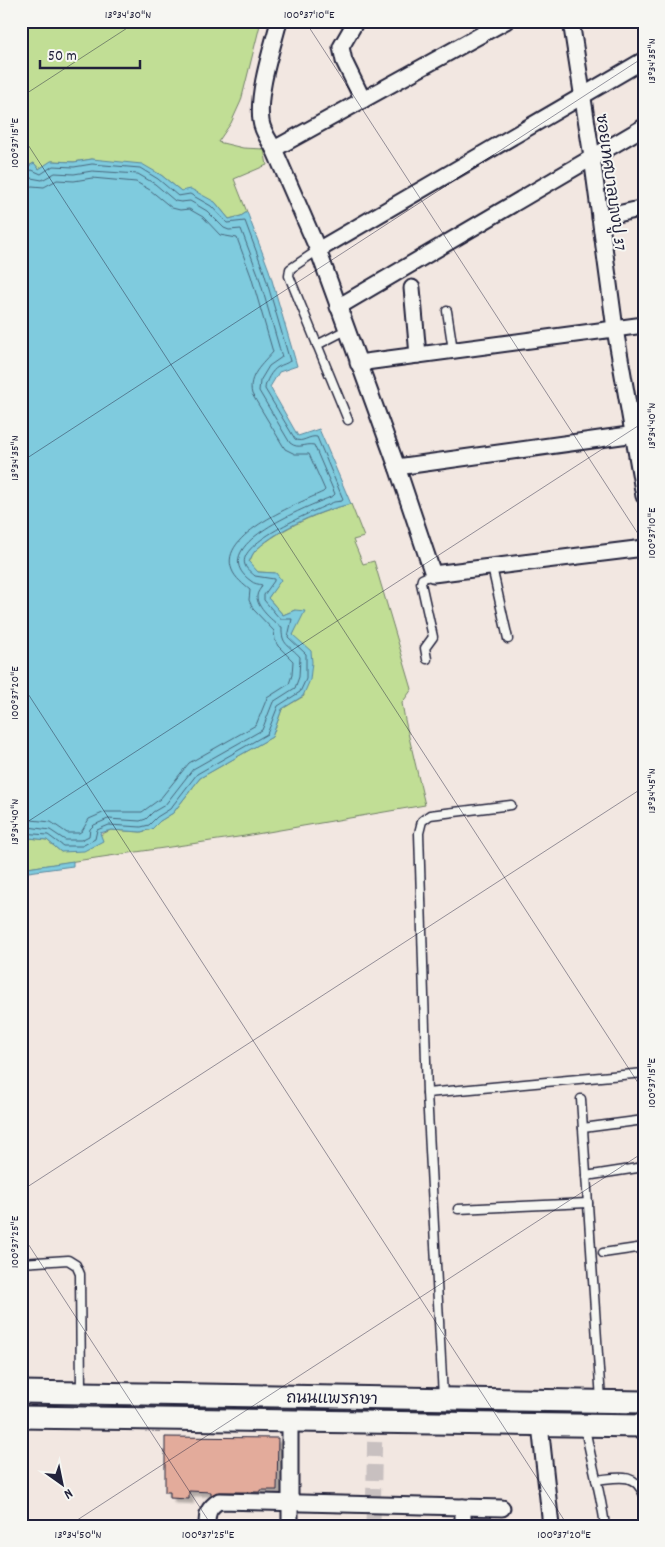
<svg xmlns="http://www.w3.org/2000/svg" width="665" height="1547" viewBox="0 0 665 1547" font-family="Dekko,'Playpen Sans Thai',sans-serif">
  <defs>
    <filter id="shadow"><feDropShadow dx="4.5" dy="4.5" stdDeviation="1" flood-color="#0004"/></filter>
  </defs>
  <rect width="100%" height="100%" fill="#f2e7e1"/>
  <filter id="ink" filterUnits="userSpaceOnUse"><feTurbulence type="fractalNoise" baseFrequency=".02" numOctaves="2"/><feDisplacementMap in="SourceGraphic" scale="10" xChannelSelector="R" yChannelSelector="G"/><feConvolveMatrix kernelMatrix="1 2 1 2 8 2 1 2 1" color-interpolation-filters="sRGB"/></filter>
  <g filter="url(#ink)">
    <g fill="#c1de95" stroke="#728068">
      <path d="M21 21H261L241 101 231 123 218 142 243 148 264 149 267 165 234 179 247 212 241 216 229 219 215 202 181 191 161 175 92 159 74 162 52 161 39 169 34 163 21 170Z"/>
      <path d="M351 504 364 537 353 540 363 564 374 561 412 689 402 703 405 720 425 805 245 836 21 869V837L47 840 61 852 111 830 141 832 152 829 160 821 173 813 200 778 272 737 282 709 304 696 293 635 298 622 295 610 283 615 268 598 280 580 275 573 258 572 249 563C251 558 253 552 257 549 280 529 322 510 351 504Z"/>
    </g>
    <g fill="#7fcbde" stroke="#5a879d">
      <path d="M92 159 142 164 161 175 181 191 191 189 215 202 229 219 241 216 247 212 269 270 297 366 279 372 270 387 298 436 319 429 351 504C321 510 280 528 257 549 253 552 251 558 249 562L258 572 276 573 281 580 268 598 283 615 295 610 305 611 293 635 311 651 312 662 310 680 303 696 282 709 272 737 200 778 173 813 160 821 152 829 141 832 111 830 100 833 103 841 84 851 61 852 47 840 21 837V171L34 163 39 169 51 161 74 162Z"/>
      <path d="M73 861V866L21 873V869Z"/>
    </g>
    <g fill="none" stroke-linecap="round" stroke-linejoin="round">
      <g stroke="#47667c" stroke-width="1">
        <path d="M21 174 32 170 41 174 53 166 74 167 92 164 140 168 158 179 178 196 190 194 211 206 227 223 245 221 264 272 290 361C286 364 283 364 278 367 272 370 265 382 265 389L295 439C302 444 309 435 317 437L343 499 342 501 334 502C319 509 236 542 245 565 246 569 252 573 255 576L274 579V581L264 595V600L280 619H292L288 637 306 654V679L300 692 278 706 267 734 197 774 170 809 157 817 149 825 141 827 109 825 97 830 95 839 82 846H63L48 835 21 833"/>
        <path d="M21 181 31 178 42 180 55 173 74 174 92 171 138 174 155 184 175 201 181 202 190 201 207 211 224 228 229 230 241 229 258 274 282 357 269 366 260 381 259 391 290 443C299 450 305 443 314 445L335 494 333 496C310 506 202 546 251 581 254 584 259 584 262 585 261 589 257 592 257 596 256 607 274 623 282 627 281 646 290 645 300 657L299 677 295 688 273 702 262 730 193 769 165 805 153 812 146 819 140 821 108 819 94 825 90 829 89 836 81 840H65L50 830 21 826"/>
        <path d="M21 188 32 186 44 187 57 180 74 181 92 178 136 182 150 190 172 208 180 210 189 209 203 217 220 235 237 238 251 276 273 352C263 364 247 376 252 394L285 449 295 454H309L325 490 323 492C300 503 217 534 232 570 235 578 244 585 250 590L249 600 253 609 274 631 275 640 278 646 293 661 292 675 289 684 267 698 256 725 189 763 160 799 142 812H105L89 819 82 831 79 833H67L51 822 21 819"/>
      </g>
    </g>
    <path fill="#e3ab9b" stroke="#22223b" filter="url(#shadow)" d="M165 1437 278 1438 277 1490H260V1492H219L211 1495V1492L189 1491V1499L170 1498V1492H165Z"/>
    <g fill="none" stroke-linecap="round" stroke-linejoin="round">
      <path stroke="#c8c0c0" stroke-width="15" stroke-dasharray="15 8" stroke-linecap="butt" d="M373 1526 375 1422"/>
      <g stroke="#22223b" stroke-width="11">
        <g id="lane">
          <path d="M318 250 290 269 289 276 348 420"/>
          <path d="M447 311 453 350"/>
          <path d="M317 345 346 330"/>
          <path d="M492 567 508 639"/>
          <path d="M427 659 425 648 433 637 421 583 422 579 433 574"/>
          <path d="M427 1093 644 1073"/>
          <path d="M581 1099 601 1400"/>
          <path d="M583 1128 644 1120"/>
          <path d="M586 1176 644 1167"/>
          <path d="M458 1209 588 1203"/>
          <path d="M603 1253 644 1247"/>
          <path d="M21 1263 68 1260 76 1265 80 1274 81 1391"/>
          <path d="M443 1397 427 1093 419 833 422 821 430 815 511 805"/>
          <path d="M585 1428C591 1461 601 1493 605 1526"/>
          <path d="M596 1480C617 1478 634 1471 644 1495"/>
        </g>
      </g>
      <g stroke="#22223b" stroke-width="19">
        <g id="street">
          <path d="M279 21C272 49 257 92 261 121 262 131 269 140 274 149L318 250 397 467 433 574 644 548"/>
          <path d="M356 21 341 47 344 61 363 100"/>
          <path d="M571 21 592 157 615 329 644 496"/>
          <path d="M274 149 506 21"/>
          <path d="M600 218 644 208"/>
          <path d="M318 250 644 60"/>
          <path d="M412 288 418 355"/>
          <path d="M338 307 644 127"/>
          <path d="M358 363 644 325"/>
          <path d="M397 467 643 433"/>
          <path d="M290 1421V1526"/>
          <path d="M540 1425 551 1526"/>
          <path d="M463 1507V1526"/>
          <path d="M207 1526C207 1513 208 1508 219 1501L502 1508"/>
        </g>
      </g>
      <g stroke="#22223b" stroke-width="25">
        <g id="secondary">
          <path d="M21 1392 644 1402"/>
          <path d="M21 1417 644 1426"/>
        </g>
      </g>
      <use href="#lane" stroke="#f6f6f2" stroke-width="8"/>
      <use href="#street" stroke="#f6f6f2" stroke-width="15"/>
      <use href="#secondary" stroke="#f6f6f2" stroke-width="21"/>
    </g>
  </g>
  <path fill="none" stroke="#22223b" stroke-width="1" stroke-opacity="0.45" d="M305 21 644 543M21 97 138 21M21 134 644 1092M21 462 644 57M21 683 568 1526M21 826 644 422M21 1191 644 787M21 1233 212 1526M68 1526 644 1152M630 1526 644 1517"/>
  <g text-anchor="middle" stroke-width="4" stroke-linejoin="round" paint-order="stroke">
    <g font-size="16" fill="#22223b" stroke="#f6f6f2">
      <text transform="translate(612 182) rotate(82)" y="6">ซอยเทศบาลบางปู 37</text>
      <text transform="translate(332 1397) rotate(1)" y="6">ถนนแพรกษา</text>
    </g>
  </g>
  <rect width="665" height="1547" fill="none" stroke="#f6f6f2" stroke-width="55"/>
  <g transform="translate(62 1484) rotate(147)" stroke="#f6f6f2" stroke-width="4" paint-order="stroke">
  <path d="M0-4L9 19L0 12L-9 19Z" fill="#22223b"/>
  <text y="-8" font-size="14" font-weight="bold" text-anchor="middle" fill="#22223b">N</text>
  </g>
  <path d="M40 60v8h100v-8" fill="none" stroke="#22223b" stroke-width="2.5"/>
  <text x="48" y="60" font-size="15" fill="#22223b" stroke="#f6f6f2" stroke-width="4" paint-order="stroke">50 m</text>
  <rect x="28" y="28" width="610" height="1492" fill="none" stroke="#22223b" stroke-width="2"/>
  <g font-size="12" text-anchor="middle" fill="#22223b">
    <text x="128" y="18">13°34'30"N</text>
    <text x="309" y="18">100°37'10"E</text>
    <text transform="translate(651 61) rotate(-90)" y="4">13°34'35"N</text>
    <text transform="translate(14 143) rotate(-90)" y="4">100°37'15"E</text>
    <text transform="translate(651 426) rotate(-90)" y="4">13°34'40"N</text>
    <text transform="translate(14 458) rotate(-90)" y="4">13°34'35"N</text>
    <text transform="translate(651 533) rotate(-90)" y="4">100°37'10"E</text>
    <text transform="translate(14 693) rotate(-90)" y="4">100°37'20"E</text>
    <text transform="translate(651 791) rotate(-90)" y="4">13°34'45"N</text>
    <text transform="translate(14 822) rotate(-90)" y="4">13°34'40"N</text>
    <text transform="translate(651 1083) rotate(-90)" y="4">100°37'15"E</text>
    <text transform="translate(14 1242) rotate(-90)" y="4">100°37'25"E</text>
    <text x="78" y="1538">13°34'50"N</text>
    <text x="208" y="1538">100°37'25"E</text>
    <text x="564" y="1538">100°37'20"E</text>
  </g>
</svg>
